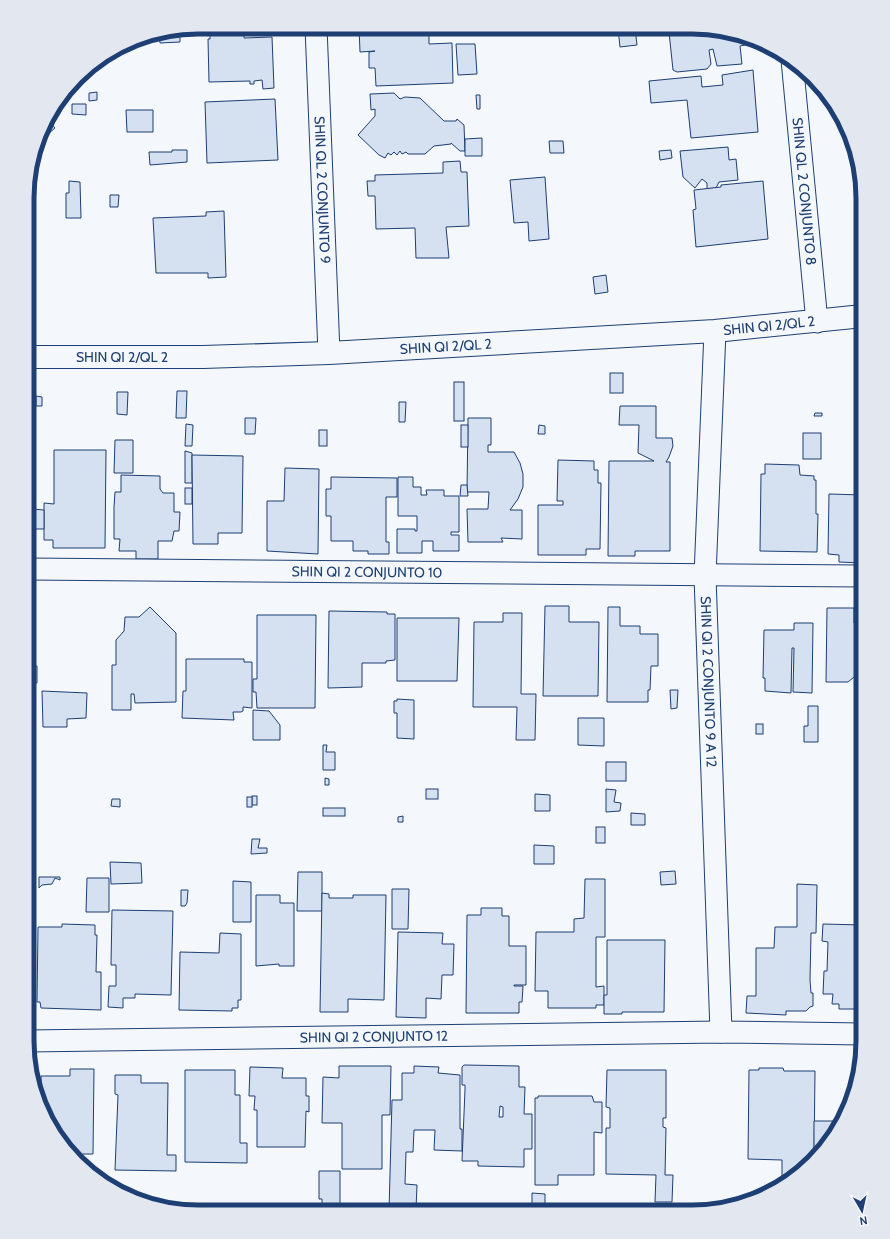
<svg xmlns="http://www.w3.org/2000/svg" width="890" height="1239" viewBox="0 0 890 1239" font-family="Cabin,sans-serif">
  <rect width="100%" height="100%" fill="#f4f7fb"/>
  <g fill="#d5e0f0" stroke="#1d3f73" fill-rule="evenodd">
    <path d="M244 27V38L272 37 274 88 263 89 262 80 254 81V84H250V81L209 82 208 39H210V29Z"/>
    <path d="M359 27 429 28V44L452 43 453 83 376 86 375 68H369V52L375 51 360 52Z"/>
    <path d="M618 28H635L637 45 620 47Z"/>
    <path d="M691 28H714L757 40 755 43 740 46 742 64 717 66 713 49 709 50 711 64 707 69 677 72 673 70 669 32 691 30Z"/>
    <path d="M180 30V42L160 43 159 34Z"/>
    <path d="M456 44H475L477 74 458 75Z"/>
    <path d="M753 70 758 132 691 138 687 100 651 103 649 81 701 76 702 87 723 85 722 75Z"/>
    <path d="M97 92V100L89 101V93Z"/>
    <path d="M394 93 400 99 405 97 420 98 444 121H456L457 119 464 125 465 151H460L451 143V144L434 146 425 154H408L406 152 402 154 400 151 397 155 394 152 391 155 388 153 385 158 379 155 358 135 375 116V109L371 110 370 94Z"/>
    <path d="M476 95H480V109H477Z"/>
    <path d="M275 99 278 160 207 163 205 102Z"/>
    <path d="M72 104H86V115L72 114Z"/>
    <path d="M126 110H153V132H127Z"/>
    <path d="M48 120 55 128 41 140Z"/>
    <path d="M482 138V156H465V139Z"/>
    <path d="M549 141H563L564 153H550Z"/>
    <path d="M728 147 729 160 736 159 738 180 719 182 716 188 707 189V183L702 179 695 188 683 177 680 151Z"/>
    <path d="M172 150H187V162L150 165 149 152H172Z"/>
    <path d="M671 150 672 158 660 160 659 151Z"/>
    <path d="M460 161 461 172H467L469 226 446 227 449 258H416L415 228 376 229 375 196H368L367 181H375V175L443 173V162Z"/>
    <path d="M545 177 549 239 529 241 528 222 514 223 510 180Z"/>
    <path d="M69 181 80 182 81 218H66V193H69Z"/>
    <path d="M763 181 768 239 696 247 693 210 696 209 694 190 721 187V185Z"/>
    <path d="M110 195H119L118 207H110Z"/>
    <path d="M224 211 226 277 208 278V273H156L153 218 206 216V212Z"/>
    <path d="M606 275 608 292 595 294 593 277Z"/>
    <rect x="610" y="373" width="13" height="20"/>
    <rect x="454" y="382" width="10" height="39"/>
    <path d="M177 391H187L186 418H176Z"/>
    <path d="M117 392H128L127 415 117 414Z"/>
    <path d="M36 396 42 397V406H36Z"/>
    <path d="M399 402H406L405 422H399Z"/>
    <path d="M620 406H656V438H672L673 446 669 457 666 462H670V551H635V556H608L609 461H654L638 453 639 425H619Z"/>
    <path d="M815 413H822V416H814Z"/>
    <path d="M245 418H256L255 434H245Z"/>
    <path d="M468 418H491V445H488V452H514L520 463 523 474V487L518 499 510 510H522V539L501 538 503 542H468L467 509H488L489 492H467Z"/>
    <path d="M186 424 193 425 192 446H185Z"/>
    <rect x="461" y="425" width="7" height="22"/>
    <path d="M539 425 545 426V434H538Z"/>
    <rect x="319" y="430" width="8" height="16"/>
    <rect x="803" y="433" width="18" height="26"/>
    <path d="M115 440H133V473H114Z"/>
    <path d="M54 450H106L105 548H53V540H44V503L54 504Z"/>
    <path d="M185 451 192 453V483H185Z"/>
    <path d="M192 455 243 456 242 533H218V544H193Z"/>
    <path d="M558 460 594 461V470H598V483H601L600 549H586V555H538V505H563V501H557Z"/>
    <path d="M765 464 799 465 800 475 814 476V480H816V514H818L817 552 760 551 761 474H765Z"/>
    <path d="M285 468 319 469 318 554 267 551V501H284Z"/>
    <path d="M28 469H30V502H33V509L44 510V529H33V546L28 545Z"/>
    <path d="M121 475 160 476V489L163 493H174V512H180L179 531H174L172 541H158V559H136V551H119L120 539H114V507L115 492H121Z"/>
    <path d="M331 477 397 478V497H386V542H389V554H368V551H353V541H331V516H326V489H331Z"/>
    <path d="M398 477H413V487H421V495H427L426 490H444V496H459V532H451V535H459V551H433V541H422V553H397V529H415V531H417V516H398Z"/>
    <path d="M461 485H467L468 496H460Z"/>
    <rect x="185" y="488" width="7" height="16"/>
    <path d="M829 494 863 495V563L839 562V555L828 554Z"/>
    <path d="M545 606H569V622H599L598 696H543Z"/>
    <path d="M150 607 176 633V702L135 703 134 694H131V710H112V665H116V640L124 631 125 617H139Z"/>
    <path d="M608 607H620V626H640V634H658V666H651L650 690H648V702H607Z"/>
    <path d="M827 608H854V623H861V614H863V677H854L848 682H826Z"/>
    <path d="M329 611 387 612V614H395V660L386 661V663H362V687L328 688Z"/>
    <path d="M503 613H522L521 694H536L535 740H516L517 707H473L474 622H503Z"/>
    <path d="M257 615H316L315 708H257L256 692H253V679H257Z"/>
    <path d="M397 618H459L457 681H397Z"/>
    <path d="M794 623H813L812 693 793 692 794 648H792L791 693 765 691V678H763L764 630H794Z"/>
    <path d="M28 642H33V666H37V683L28 684Z"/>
    <path d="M186 659H244V662H252V708L243 707V711L241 712H233L234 720 182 718 183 691H186Z"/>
    <path d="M670 690H678L677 708 671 709Z"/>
    <path d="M42 691 87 693 86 718 67 719V727H43Z"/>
    <path d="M397 699 414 700V739L397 738V713H394V701H397Z"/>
    <path d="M808 706H818V742H804V726H808Z"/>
    <path d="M253 710 269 711 280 725V740H253Z"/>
    <path d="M578 718H604V746L578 745Z"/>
    <rect x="756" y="724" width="7" height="10"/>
    <path d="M323 745H327L326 752H335V770H323Z"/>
    <rect x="606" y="762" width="20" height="19"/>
    <path d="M325 778 329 779V785H325Z"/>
    <rect x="426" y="789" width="12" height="10"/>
    <path d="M606 789 616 790 614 802 621 803 620 811 606 812Z"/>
    <path d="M535 794 550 795V811H535Z"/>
    <rect x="252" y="796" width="5" height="9"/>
    <rect x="247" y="797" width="5" height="10"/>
    <path d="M112 799H120V807L111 806Z"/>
    <rect x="323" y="808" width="22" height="8"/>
    <path d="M631 813 645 814V825H631Z"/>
    <path d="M403 816V822H398V817Z"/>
    <rect x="596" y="827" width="9" height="16"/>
    <path d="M252 839H260L258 848H267V853L251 854Z"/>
    <path d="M534 845 554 846V864H534Z"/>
    <path d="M110 862 141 863 142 883 111 884Z"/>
    <path d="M675 871 676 884 661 885 660 872Z"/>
    <path d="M298 872H322V911H297Z"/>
    <path d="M39 877H60V880L55 878 52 884 42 885 39 888Z"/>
    <path d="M87 878H109V912H86Z"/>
    <path d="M585 879H605V937H596V987L604 986V1005H596V1008H548V991H535L536 932H574V919L584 918Z"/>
    <path d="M233 881 251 882V922H233Z"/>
    <path d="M797 884 817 885 816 933H811L810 980 811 993H813V1006L810 1007 806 1011H786V1015L746 1013 747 996H756V948H774L775 927H797Z"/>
    <path d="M392 889H409L408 929H392Z"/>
    <path d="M181 890H188L187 903 185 906H181Z"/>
    <path d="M322 893 329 894V898H353V895H386L384 1000 348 999V1012H320Z"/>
    <path d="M256 895H280V903H294V966H279V964L256 966Z"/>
    <path d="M481 908H502V916H509V946H526V985H514V986H523L522 1002H519V1013H466L467 915H481Z"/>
    <path d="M112 910 173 911 171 995 135 994V998H123V1008L108 1007 109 986H116V965H111Z"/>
    <path d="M62 924 95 925V935H97L96 972H101V1010L41 1008 40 1002H37L38 927H62Z"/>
    <path d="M823 924 863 925V1009H839V1004H832L833 994H823L824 971H827L828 942 822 941Z"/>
    <path d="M398 932 443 933 442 944H454L453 975H442L441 999 426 998V1018L396 1017Z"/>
    <path d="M220 933 241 934V1000H238V1008H232V1011L179 1010 180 952 219 953Z"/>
    <path d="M607 940H665L664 1012H622V1014H604V995H607Z"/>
    <path d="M464 1065 519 1066V1087H525L524 1114H532V1149H524V1167L478 1166V1161H462L465 1090V1085H462V1067ZM500 1106 503 1107V1117H499Z"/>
    <path d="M339 1066H391L390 1115H382V1169H342V1123H322L323 1077 339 1078Z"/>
    <path d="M414 1066 439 1067 438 1073 460 1075V1129H462V1151L434 1150 435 1130H414L413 1152H406L405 1184 417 1185 416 1209 403 1208V1211H389L392 1100H402V1073H414Z"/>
    <path d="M250 1067 283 1068 282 1078H306V1096H309V1112L306 1111 305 1147H257V1110H254L255 1096H249Z"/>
    <path d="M759 1068H783L784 1071H815L814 1159 804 1170 790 1179H782V1160L748 1159 749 1070H759Z"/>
    <path d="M70 1069H94L93 1154H76L45 1116 41 1102V1076H70Z"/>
    <path d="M185 1070H235V1095H240V1143H247V1163L185 1162Z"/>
    <path d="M607 1070H666V1118H663V1127L666 1128 665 1175H673L672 1202H655L656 1175 606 1174V1128H610V1108L606 1107Z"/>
    <path d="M115 1075H141V1083H168L167 1155H176V1171L115 1170 118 1095 115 1094Z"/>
    <path d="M538 1096H592L594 1102H602V1133L594 1132V1175H558V1185H535V1098H538Z"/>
    <path d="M814 1121H839L840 1124 834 1136 814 1159Z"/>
    <path d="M319 1171H340V1211H322V1199H319Z"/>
    <path d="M532 1193 545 1194V1212H532Z"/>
  </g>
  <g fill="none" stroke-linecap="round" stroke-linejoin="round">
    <g stroke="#1d3f73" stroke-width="23">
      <g id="street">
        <path id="s1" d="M316 27 329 353"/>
        <path id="s2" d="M792 60 817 322"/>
        <path id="s3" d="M715 331 705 576 721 1032"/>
        <path id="s4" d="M28 569 863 576"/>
        <path id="s5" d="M27 1041 721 1032 863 1034"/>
      </g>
    </g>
    <g stroke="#1d3f73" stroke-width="24">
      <g id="secondary">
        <path id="s6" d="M28 357H203L329 353 715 331 863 316"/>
      </g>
    </g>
    <use href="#street" stroke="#f4f7fb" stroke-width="21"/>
    <use href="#secondary" stroke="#f4f7fb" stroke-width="22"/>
  </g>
  <g text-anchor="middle" stroke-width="3" stroke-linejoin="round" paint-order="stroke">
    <g font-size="14" fill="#1d3f73" stroke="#f4f7fb">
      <text dy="5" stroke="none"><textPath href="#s1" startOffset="163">SHIN QL 2 CONJUNTO 9</textPath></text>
      <text dy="5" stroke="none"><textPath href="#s2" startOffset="132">SHIN QL 2 CONJUNTO 8</textPath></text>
      <text dy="5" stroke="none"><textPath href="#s6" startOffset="742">SHIN QI 2/QL 2</textPath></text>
      <text dy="5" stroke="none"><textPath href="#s6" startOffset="418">SHIN QI 2/QL 2</textPath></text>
      <text dy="5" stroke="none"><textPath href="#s6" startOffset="94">SHIN QI 2/QL 2</textPath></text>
      <text dy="5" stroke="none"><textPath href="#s4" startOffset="339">SHIN QI 2 CONJUNTO 10</textPath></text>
      <text dy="5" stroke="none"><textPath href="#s3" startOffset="351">SHIN QI 2 CONJUNTO 9 A 12</textPath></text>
      <text dy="5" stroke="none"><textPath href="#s5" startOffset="347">SHIN QI 2 CONJUNTO 12</textPath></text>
    </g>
  </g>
  <path d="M0 0H890V1239H0ZM198 34H692A164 164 0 0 1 856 198V1041A164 164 0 0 1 692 1205H198A164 164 0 0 1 34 1041V198A164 164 0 0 1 198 34Z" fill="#e3e8f0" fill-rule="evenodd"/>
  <path fill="none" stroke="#1d3f73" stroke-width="5" d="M198 34H692A164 164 0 0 1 856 198V1041A164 164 0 0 1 692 1205H198A164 164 0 0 1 34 1041V198A164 164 0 0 1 198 34Z"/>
  <g transform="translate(862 1211) rotate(171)" stroke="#f4f7fb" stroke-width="3" paint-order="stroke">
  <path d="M0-3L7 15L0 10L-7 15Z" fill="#1d3f73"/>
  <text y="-6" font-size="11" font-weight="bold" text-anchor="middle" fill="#1d3f73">N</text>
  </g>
</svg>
